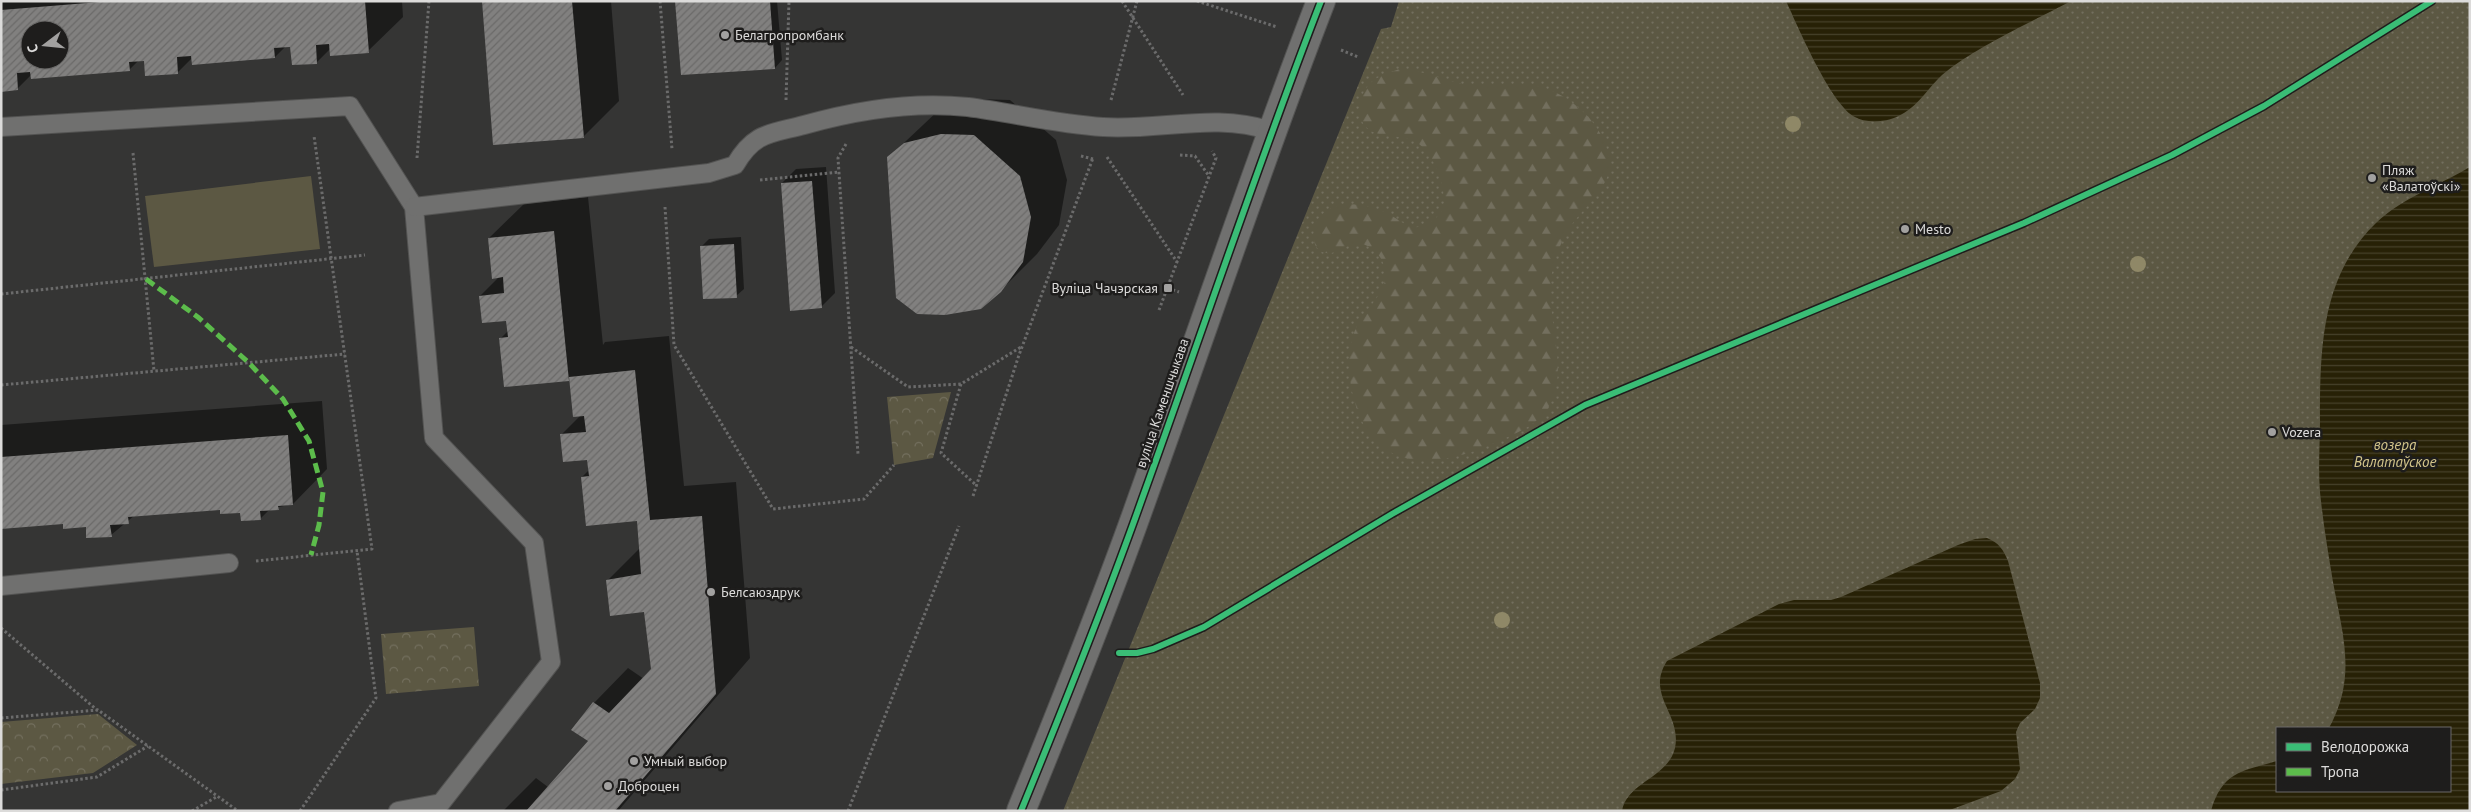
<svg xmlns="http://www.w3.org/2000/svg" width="2471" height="812" viewBox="0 0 2471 812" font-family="'PT Sans',sans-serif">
  <defs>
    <pattern id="grass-dots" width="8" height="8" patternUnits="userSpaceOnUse" patternTransform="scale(1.25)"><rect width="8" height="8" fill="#5c5843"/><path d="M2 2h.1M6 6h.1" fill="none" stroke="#736f5e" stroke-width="1.8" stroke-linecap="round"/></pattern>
    <pattern id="forest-firs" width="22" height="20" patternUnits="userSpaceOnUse" patternTransform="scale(1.25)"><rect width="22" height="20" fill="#5c5843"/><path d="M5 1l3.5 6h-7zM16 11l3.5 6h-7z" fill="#736f5e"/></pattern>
    <pattern id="park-crowns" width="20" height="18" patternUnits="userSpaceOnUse" patternTransform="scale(1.25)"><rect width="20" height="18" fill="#5c5843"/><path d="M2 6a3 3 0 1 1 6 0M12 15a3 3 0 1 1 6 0" fill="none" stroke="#736f5e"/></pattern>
    <pattern id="water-rules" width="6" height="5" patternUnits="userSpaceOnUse" patternTransform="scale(1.25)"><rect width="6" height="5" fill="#272106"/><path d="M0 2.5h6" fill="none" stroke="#46412a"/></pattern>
    <pattern id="building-hatch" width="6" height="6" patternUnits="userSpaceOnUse" patternTransform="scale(1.25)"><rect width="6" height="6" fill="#81807f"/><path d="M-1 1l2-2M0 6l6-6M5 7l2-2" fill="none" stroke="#6b6a69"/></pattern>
  </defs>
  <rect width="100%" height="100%" fill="#353534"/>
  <path fill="url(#grass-dots)" fill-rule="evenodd" d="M1399 1H2470V811H1063L1381 29 1391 27ZM2277 728H2450V791H2277Z"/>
  <path fill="url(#forest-firs)" d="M1399 69C1423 70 1443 80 1466 85 1484 88 1502 84 1520 84 1559 84 1602 118 1609 157 1614 186 1585 205 1571 226 1565 235 1559 247 1556 257 1537 310 1576 368 1546 411 1536 425 1517 433 1501 440 1444 467 1377 478 1355 403 1348 380 1346 350 1356 328 1364 309 1390 292 1385 269 1381 252 1367 240 1350 245 1344 247 1338 252 1331 253 1311 256 1310 230 1319 218 1336 197 1368 204 1389 214 1396 218 1404 225 1413 227 1425 229 1441 217 1444 205 1445 201 1443 190 1442 185 1438 170 1431 153 1419 144 1404 134 1386 138 1373 132 1352 122 1358 91 1374 80 1381 75 1392 72 1399 69Z"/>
  <g fill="url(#park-crowns)">
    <path d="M951 392 933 458 894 465 887 397Z"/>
    <path d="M474 627 479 686 386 694 381 634Z"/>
    <path d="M98 714 137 745 93 773 1 784V722Z"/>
  </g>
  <path fill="#5c5843" d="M311 176 320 249 154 267 145 196Z"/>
  <g fill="url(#water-rules)">
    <path d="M1786 1H2071C2032 22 1975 47 1942 75 1929 87 1919 104 1904 113 1890 122 1868 125 1853 116 1829 100 1799 29 1786 1Z"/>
    <path d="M2470 167V811H2211C2222 772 2242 771 2277 761V791H2450V728H2329C2357 677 2343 636 2333 582 2328 552 2323 522 2320 492 2318 468 2320 444 2320 420 2320 349 2321 276 2376 223 2402 198 2440 185 2470 167Z"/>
    <path d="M1987 538C1999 543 2003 549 2008 561L2040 683V698L2035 709 2020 723 2016 732 2020 769 2015 779 2001 791 1947 811H1622C1627 782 1668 778 1675 748 1682 714 1645 695 1667 661L1779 604 1794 600H1831L1841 597 1958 545 1975 539Z"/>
  </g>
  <g fill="#0007" fill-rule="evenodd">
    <path d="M1 1H402L403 17 368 51 330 49 317 62 291 45 286 46 275 57H193L178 72 145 60H139L129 70 32 74 17 89 1 90ZM30 30H60V60H30Z"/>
    <path d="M483 1H611L619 101 583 137Z"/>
    <path d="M676 1H777L782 60 775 68 682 74Z"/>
    <path d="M978 99 1010 100 1056 140 1067 180 1059 225 1037 254 1000 291 888 158 941 108Z"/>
    <path d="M826 167 835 293 821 307 782 183 796 169Z"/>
    <path d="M588 197 603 345 605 342 669 336 684 486 736 482 750 658 618 811H503L536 778 548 787 589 741 573 730 594 703 628 668 644 679 653 670 645 611 607 581 640 548 638 519 582 477 590 469 588 458 561 435 581 415 571 377 568 380 500 339 508 331V320L480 296 500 276 489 238 524 204Z"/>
    <path d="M741 237 744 289 736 296 702 246 709 239Z"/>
    <path d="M322 401 327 469 293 504 270 509 260 519 242 511 221 509 135 515 111 535 87 526 64 522 1 527V425Z"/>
  </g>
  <g fill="url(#building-hatch)" fill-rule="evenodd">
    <path d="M112 1H365L369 53 330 56 329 44 316 45 317 64 292 65 290 47 274 48 275 58 192 65 191 56 177 57 178 74 145 76 144 61 129 62 130 71 31 79 30 72 17 73 18 90 1 92V10ZM30 30H60V60H30Z"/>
    <path d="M482 1H572L584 138 493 145Z"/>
    <path d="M675 1H770L775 69 681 75Z"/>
    <path d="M941 134 974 135 1020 176 1031 217 1023 262 1001 292 981 309 945 315 917 314 896 298 887 157 904 143Z"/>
    <path d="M812 181 822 308 790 311 781 183Z"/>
    <path d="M554 231 569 381 504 387 499 338 508 337 506 321 482 323 479 296 504 293 503 277 492 279 488 238Z"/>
    <path d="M734 244 737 298 703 299 700 246Z"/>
    <path d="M635 370 650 520 702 516 716 694 615 811H526L588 741 571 730 593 702 609 713 651 669 644 612 610 616 606 580 641 574 637 521 586 526 581 477 589 476 587 460 563 462 560 434 586 432 584 416 573 417 569 377Z"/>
    <path d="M288 435 293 505 278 506 279 510 260 511 261 520 241 521 240 513 220 514V510L128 517 129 524 110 525 112 537 86 538V527L63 529V524L1 529V457Z"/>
  </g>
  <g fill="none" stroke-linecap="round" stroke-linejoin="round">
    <g stroke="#535352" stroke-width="20">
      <g id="service">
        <path d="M1 127 350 106 414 207 434 438 534 543 551 662 441 803 398 811"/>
        <path d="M414 207 709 173 735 165C754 132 770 134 804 125 857 110 912 101 968 107 1013 113 1057 124 1103 127 1160 131 1215 112 1271 131"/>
        <path d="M1 586 229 563"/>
      </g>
    </g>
    <g stroke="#535352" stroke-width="30">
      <path id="tertiary" d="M1021 811C1063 708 1105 604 1142 499 1202 333 1257 166 1321 1"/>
    </g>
    <g stroke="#6b6b6b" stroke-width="3" stroke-dasharray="2.5 2.5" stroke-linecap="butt">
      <path d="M660 1 672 149"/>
      <path d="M1122 1 1183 95"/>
      <path d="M1197 1 1277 27"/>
      <path d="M1341 50 1358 57"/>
      <path d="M786 100 789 1"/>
      <path d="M1111 100 1137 1"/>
      <path d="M846 144 838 158 858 454"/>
      <path d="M133 153 154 371"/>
      <path d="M1180 155 1195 156 1209 176"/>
      <path d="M1081 156 1093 159"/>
      <path d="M1107 157 1177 262"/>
      <path d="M417 158 429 1"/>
      <path d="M760 180 839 172"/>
      <path d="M665 207 674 345 773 509 864 499 894 465"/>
      <path d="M1168 288 1179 292"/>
      <path d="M1 294 365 255"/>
      <path d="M1159 310 1216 158 1212 151"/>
      <path d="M851 347 908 387 961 384 1021 347"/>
      <path d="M961 384 941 453 977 486"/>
      <path d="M1 385 345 354"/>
      <path d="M973 496 1019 355 1093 158"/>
      <path d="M256 561 372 549 314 136"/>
      <path d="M1 628 97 710"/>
      <path d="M1119 653H1137L1153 649 1204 627 1392 514 1585 405 2024 223 2172 155 2264 106 2432 1"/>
      <path d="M1 718 98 710 238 811"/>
      <path d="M1 790 97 777 148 746"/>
      <path d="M192 811 218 796"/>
      <path d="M300 811 376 698 357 551"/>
      <path d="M848 811 959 526"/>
    </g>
    <use href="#service" stroke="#70706f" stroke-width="18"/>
    <use href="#tertiary" stroke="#70706f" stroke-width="28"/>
    <path stroke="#5cbc4b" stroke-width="5" stroke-dasharray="10 5" stroke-linecap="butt" d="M146 279 199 318 249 363 283 399 309 441 323 492 319 525 311 555"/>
    <g stroke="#1e1d1c" stroke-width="9">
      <g id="cycleway">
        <path d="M1119 653H1137L1153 649 1204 627 1392 514 1585 405 2024 223 2172 155 2264 106 2432 1"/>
        <path d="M1021 811C1063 708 1105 604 1142 499 1202 333 1257 166 1321 1"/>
      </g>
    </g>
    <use href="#cycleway" stroke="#3abd76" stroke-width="6"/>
  </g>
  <g fill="#8f8867">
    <circle cx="1793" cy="124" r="8"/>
    <circle cx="2138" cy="264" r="8"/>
    <circle cx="1502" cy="620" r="8"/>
  </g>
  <g fill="#a2a1a0" stroke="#1e1d1c" stroke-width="2">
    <circle cx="725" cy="35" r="5"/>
    <circle cx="2372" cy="178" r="5"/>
    <circle cx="1905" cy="229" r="5"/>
    <rect x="1163" y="283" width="10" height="10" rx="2.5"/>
    <circle cx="2272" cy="432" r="5"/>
    <circle cx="711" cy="592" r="5"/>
    <circle cx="634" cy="761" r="5"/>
    <circle cx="608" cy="786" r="5"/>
  </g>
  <g text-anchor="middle" stroke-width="5" stroke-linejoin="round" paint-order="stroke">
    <g font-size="14" fill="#dcdbda" stroke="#1e1d1c" text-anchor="start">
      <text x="735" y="40">Белагропромбанк</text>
      <text x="2382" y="175">Пляж<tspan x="2382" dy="16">«Валатоўскі»</tspan></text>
      <text x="1915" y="234">Mesto</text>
      <text x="1158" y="293" text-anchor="end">Вуліца Чачэрская</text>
      <text x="2282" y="437">Vozera</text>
      <text x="721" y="597">Белсаюздрук</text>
      <text x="644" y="766">Умный выбор</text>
      <text x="618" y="791">Доброцен</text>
    </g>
    <g font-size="14" fill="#dcdbda" stroke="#1e1d1c">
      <text transform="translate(1162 403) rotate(-71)" y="5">вуліца Каменшчыкава</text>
    </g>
    <g font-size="15" font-style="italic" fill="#d2c48a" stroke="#1e1d1c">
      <text x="2395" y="450">возера<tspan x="2395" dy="17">Валатаўское</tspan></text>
    </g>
  </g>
  <rect width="2471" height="812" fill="none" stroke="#dcdbda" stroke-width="5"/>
  <rect x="2276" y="727" width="175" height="65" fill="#1e1d1c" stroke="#6a6968"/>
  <rect x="2286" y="743" width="25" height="8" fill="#3abd76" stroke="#6a6968"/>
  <text x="2321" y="752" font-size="15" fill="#dcdbda">Велодорожка</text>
  <rect x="2286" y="768" width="25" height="8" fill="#5cbc4b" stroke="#6a6968"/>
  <text x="2321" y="777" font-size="15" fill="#dcdbda">Тропа</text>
  <g transform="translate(45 45) rotate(254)"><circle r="24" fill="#1e1d1c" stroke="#6a6968"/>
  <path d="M0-4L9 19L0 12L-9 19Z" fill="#a2a1a0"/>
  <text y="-8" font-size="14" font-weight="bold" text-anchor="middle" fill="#dcdbda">С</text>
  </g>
</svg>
